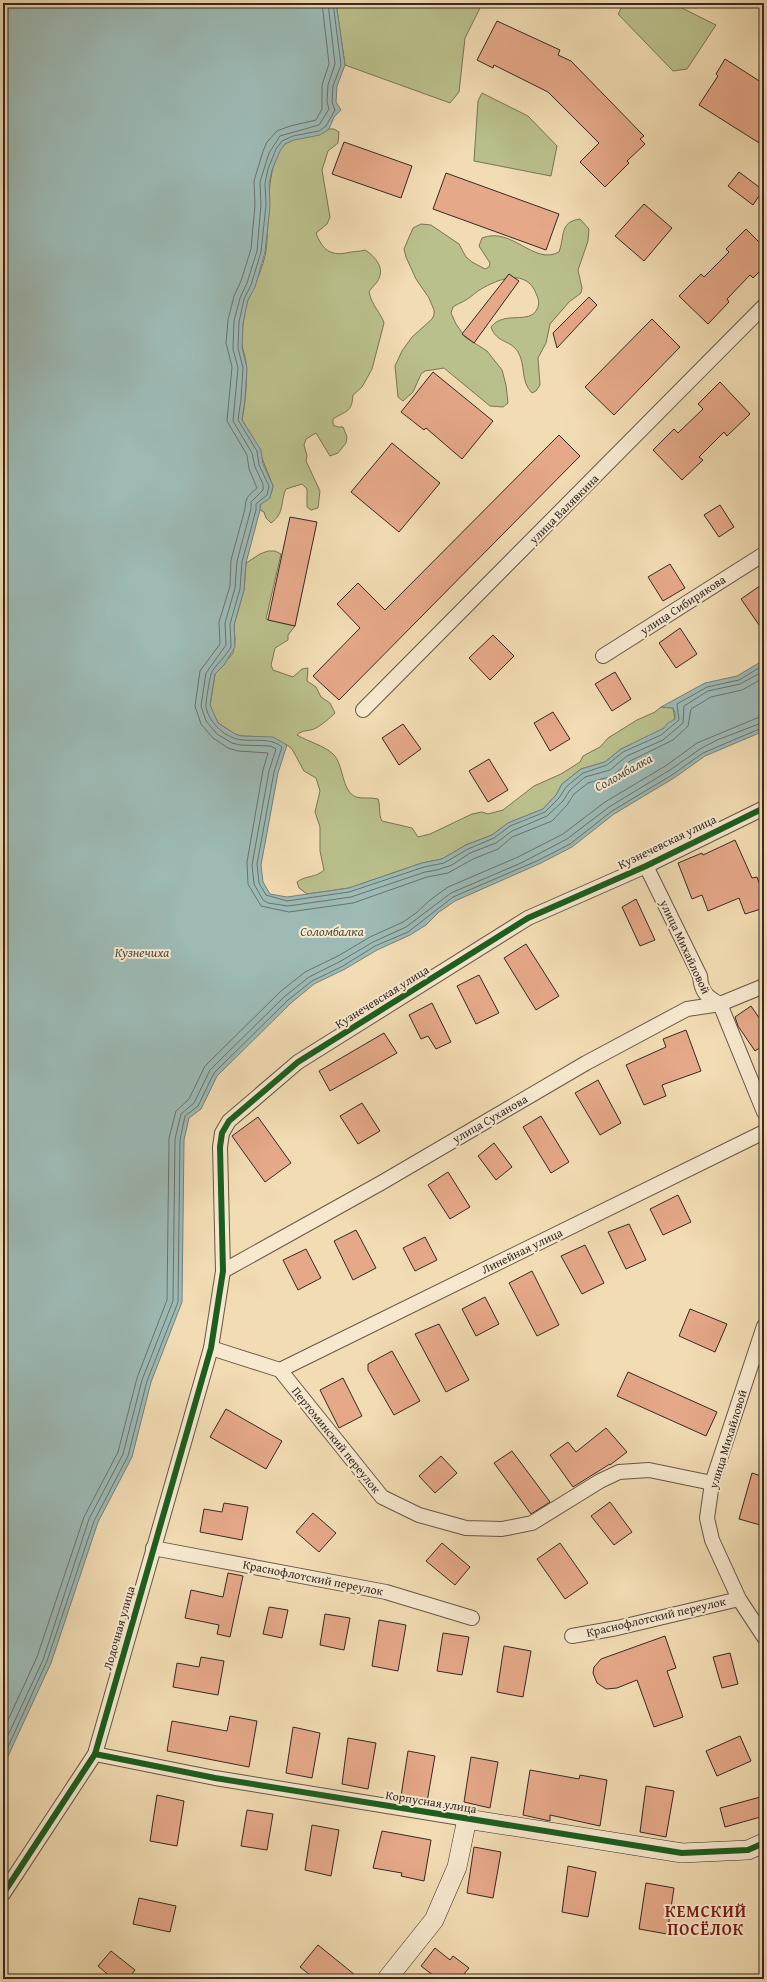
<svg xmlns="http://www.w3.org/2000/svg" width="767" height="1982" viewBox="0 0 767 1982" font-family="'Gentium Book Plus',serif">
  <rect width="100%" height="100%" fill="#f2dcb3"/>
  <filter id="stains"><feTurbulence type="fractalNoise" baseFrequency=".005" numOctaves="4"/><feColorMatrix values="0 0 0 0 .2 0 0 0 0 .09 0 0 0 0 .02 0 0 0 .5 -.17"/></filter>
  <radialGradient id="worn" r=".72"><stop offset=".6" stop-color="#630" stop-opacity="0"/><stop offset="1" stop-color="#630" stop-opacity=".3"/></radialGradient>
  <g fill="#bac08c" stroke="#787457">
    <path d="M336 3H478L480 8 465 38 459 92 450 103 345 65Z"/>
    <path d="M624 3H672L716 25 687 69 673 71 618 14Z"/>
    <path d="M482 93 528 116 557 146 551 176 474 161 478 101Z"/>
    <path d="M329 129H334L339 132 338 143 328 151 322 170 330 217 327 224 316 233C322 249 330 256 346 253 353 251 359 252 365 250 376 257 386 269 377 282 374 286 371 288 369 292 372 306 381 313 384 323L372 369 362 387 353 395C352 413 345 411 333 419V425L338 427H343L347 437 346 443 338 453 330 456 316 433 306 439 304 445 307 456 306 461 320 491 318 508 311 510 307 507V489L302 484 286 489C280 502 285 513 271 523L266 518 264 512 260 510V504C268 500 272 495 273 486L256 443 242 420C245 405 248 376 246 362 245 353 240 346 242 335 243 324 244 310 248 300 255 284 263 268 266 251 270 222 264 166 284 145 292 136 316 138 329 129Z"/>
    <path d="M580 219 589 229 588 241 578 270 582 288 581 293 569 302 550 324 546 343 538 358 540 385 536 391 532 393C520 381 526 365 518 352 510 339 497 344 491 327 504 310 530 325 537 309 541 302 537 296 534 289 522 269 497 280 481 289 476 292 471 297 466 300 461 303 457 304 453 307L451 313 456 324 465 337 487 351 502 370 506 385 508 403 503 407 490 406 444 368 425 371 421 374 413 392 403 401 398 397 395 366 402 351 412 337 432 319 434 315V310L429 298 416 279 406 257 404 249 413 228 421 224 431 225 459 244 466 257 472 262 485 269 489 267 490 263 479 246 482 238C512 226 534 266 559 252 565 236 559 222 580 219Z"/>
    <path d="M268 551H275L281 554 266 619 295 626 288 635V640L275 648 271 665 273 670 293 677 302 669 308 668 307 681 316 687 321 697 330 703 335 713C329 719 323 724 316 728 309 732 303 729 297 735 309 742 323 745 333 754 344 764 341 791 356 797 362 799 371 797 378 799 381 807 378 814 382 821L412 828 418 837 430 834 472 814 482 812 488 814 503 810 534 786 561 774 580 762 583 756 600 747 608 738 637 720 655 712 661 707 673 708 675 719 659 732 621 749 605 762 581 769 562 784 556 795 543 809 508 823 492 835 466 845 442 859 422 863 349 888 307 894 299 888 297 882C306 875 316 878 324 870L320 851V827L315 812 320 791 316 778 304 771 292 749 287 745 266 737 241 736 235 734 218 723 210 706 215 674 233 653 235 640 234 625 244 590 246 563 260 554Z"/>
  </g>
  <path fill="#9dbab5" stroke="#74807a" d="M3 3H336L345 65 337 86 336 102 341 110 334 117 329 129 320 135 294 140 285 144 280 151 272 170 269 183 270 206 265 252 255 287 248 300 243 323 242 348 247 368 245 399 242 420 261 450 263 464 273 486 270 498 260 505V510L246 563 244 590 234 625 235 647 224 665 215 674 210 705 218 723 235 734 241 736 273 737 287 745 278 773 261 865 263 882 270 894 287 897 349 888 422 863 442 859 466 845 492 835 508 823 543 809 556 795 562 784 581 769 605 762 621 749 664 728 668 723 675 719V713L673 708 661 707 705 683 737 676 764 660V731L705 756 674 778 614 814 572 847 541 863 455 901 439 912 426 925 410 935 377 950 345 969 314 984 291 1003 217 1076 201 1109 189 1118 184 1140 182 1302 151 1382 132 1457 98 1522 51 1663 3 1767Z"/>
  <g fill="none" stroke-linecap="round" stroke-linejoin="round">
    <g stroke="#6a726c" stroke-width="1">
      <path d="M322 3 329 64 322 85V109L316 120 290 126 277 131 267 142 263 151 254 181 255 205 251 249 241 281 234 296 228 320 226 343 232 367 227 421 247 455 249 469 257 488C250 494 245 497 245 509L231 560 230 586 219 622 220 644 200 671 195 706 201 724 213 738 228 748 238 751 268 753 263 770 247 862 248 884 261 906 289 912 353 903 427 877 448 873 473 859 498 849 512 837 552 821 567 805 574 794 588 783 612 776 630 761 673 740 688 726 691 709 711 697 742 690 764 678"/>
      <path d="M328 3 335 64 328 85 327 102 329 109 319 125 280 136 269 153 260 182 261 205 257 251 247 283 240 298 234 321 233 349 238 368 233 421 252 453 255 467 263 484V490L251 502V509L237 561 235 588 225 623 226 645 206 673 201 706 206 721 217 734 232 743 240 745 271 746 276 749 269 771 252 865 254 884 263 900 268 903 288 906 351 897 425 872 437 870 452 865 470 853 496 843 512 831 547 816 563 801 570 790 585 777 610 770 627 756 663 740 683 723 684 706 708 691 740 684 764 671"/>
      <path d="M333 3 341 65 333 86 332 102 335 110 326 126 319 131 293 136 282 141 276 149 268 169 265 183 266 205 261 252 251 285 244 299 239 322 238 348 243 368 241 399 238 420 257 451 259 465 269 486 267 495 256 504V510L242 562 240 589 230 624 231 646C228 655 213 667 211 674 210 678 205 704 206 707 209 723 226 739 243 740 256 741 272 738 282 747L274 772 257 864 259 883 266 895 287 901 349 892 424 867 444 863 468 849 494 838 510 826 545 812 559 798 566 787 583 773 607 765 623 752 661 735 679 720 677 704 707 687 739 680 764 665"/>
      <path d="M3 1731 37 1657 84 1517 118 1452 137 1378 167 1300 169 1138 176 1111 189 1099 205 1066 280 992 305 972 338 956 370 937 403 922 416 913 430 900 448 887 518 857 563 834 605 802 667 765 697 743 757 718 764 716"/>
      <path d="M3 1746 43 1660 89 1519 123 1454 142 1380 173 1301 175 1139 181 1114 194 1103 210 1070 284 997 309 977 341 961 373 942 406 927 451 893 521 863 567 839 609 807 670 770 700 749 717 740 764 722"/>
      <path d="M3 1758 47 1661 94 1521 128 1456 147 1381 178 1302 180 1140 185 1116 198 1106 214 1073 288 1000 312 981 343 966 375 946 408 932 453 897 539 860 570 844 612 811 672 775 703 753 764 727"/>
    </g>
  </g>
  <g fill="#e5a889" stroke="#372922">
    <path d="M497 21 560 50 558 55 571 61 644 136 640 139 645 144 627 161 629 163 605 187 580 162 599 143 548 92 494 65 493 68 477 60Z"/>
    <path d="M725 59 764 84V146L699 105 718 76 716 74Z"/>
    <path d="M344 142 412 166 401 198 332 174Z"/>
    <path d="M739 172 763 190 753 205 728 186Z"/>
    <path d="M446 173 559 214 546 250 433 209Z"/>
    <path d="M644 204 672 228 644 261 615 236Z"/>
    <path d="M746 229 764 247V267L753 278 750 275 727 299 729 302 708 324 679 296 701 274 704 277 729 252 726 249Z"/>
    <path d="M509 274 519 281 474 343 462 334Z"/>
    <path d="M589 297 597 305 557 348 553 333Z"/>
    <path d="M652 319 680 347 614 415 585 387Z"/>
    <path d="M433 372 493 421 462 459 426 428 424 430 401 412Z"/>
    <path d="M720 382 750 414 727 436 724 432 699 457 703 460 682 480 653 450 674 429 678 433 703 409 698 404Z"/>
    <path d="M559 435 580 456 339 700 313 676 360 628 337 604 358 583 385 610Z"/>
    <path d="M392 443 440 483 399 532 351 492Z"/>
    <path d="M720 505 734 527 719 537 704 515Z"/>
    <path d="M290 517 317 522 295 626 268 620Z"/>
    <path d="M670 564 685 588 663 601 648 577Z"/>
    <path d="M764 583V632L741 599Z"/>
    <path d="M680 628 697 654 676 668 659 643Z"/>
    <path d="M493 635 514 656 490 680 469 658Z"/>
    <path d="M615 672 631 699 612 711 595 684Z"/>
    <path d="M553 712 570 739 550 751 534 723Z"/>
    <path d="M403 724 421 749 399 765 382 738Z"/>
    <path d="M489 759 508 790 488 802 469 771Z"/>
    <path d="M735 840 752 878 757 877 764 896V908L745 914 739 898 708 911 702 895 692 899 678 863 702 853 703 855Z"/>
    <path d="M636 899 655 940 640 946 622 907Z"/>
    <path d="M526 944 559 996 536 1010 504 958Z"/>
    <path d="M479 975 499 1013 476 1024 457 986Z"/>
    <path d="M432 1003 451 1042 436 1049 428 1036 421 1039 409 1015Z"/>
    <path d="M751 1006 764 1025V1045L755 1051 738 1026 735 1017Z"/>
    <path d="M686 1030 701 1071 662 1085 666 1096 644 1105 626 1065 666 1047 663 1039Z"/>
    <path d="M384 1033 397 1053 330 1091 319 1071Z"/>
    <path d="M598 1080 621 1123 600 1135 575 1093Z"/>
    <path d="M362 1103 380 1131 358 1144 340 1116Z"/>
    <path d="M541 1116 569 1162 551 1173 523 1127Z"/>
    <path d="M258 1117 291 1163 265 1182 232 1136Z"/>
    <path d="M494 1143 512 1167 496 1180 478 1156Z"/>
    <path d="M448 1172 470 1207 450 1219 428 1185Z"/>
    <path d="M678 1195 691 1222 663 1235 650 1209Z"/>
    <path d="M629 1224 646 1260 626 1269 608 1232Z"/>
    <path d="M356 1230 376 1268 353 1280 334 1241Z"/>
    <path d="M425 1237 437 1260 415 1271 403 1248Z"/>
    <path d="M585 1245 604 1283 582 1294 561 1256Z"/>
    <path d="M306 1249 321 1278 298 1290 283 1260Z"/>
    <path d="M532 1271 559 1325 537 1336 509 1283Z"/>
    <path d="M485 1297 499 1324 476 1336 462 1309Z"/>
    <path d="M690 1309 727 1324 715 1352 679 1336Z"/>
    <path d="M439 1324 469 1380 446 1392 415 1334Z"/>
    <path d="M392 1351 420 1401 394 1415 368 1370V1364Z"/>
    <path d="M628 1372 717 1412 706 1436 617 1396Z"/>
    <path d="M343 1378 362 1416 339 1428 320 1390Z"/>
    <path d="M226 1409 282 1441 266 1469 210 1437Z"/>
    <path d="M606 1428 627 1452 610 1465V1464L573 1487 550 1455 568 1442 576 1452Z"/>
    <path d="M512 1451 550 1502 531 1514 494 1463Z"/>
    <path d="M441 1456 457 1473 435 1493 419 1476Z"/>
    <path d="M752 1473 764 1477V1526L739 1519Z"/>
    <path d="M610 1502 632 1532 614 1545 591 1516Z"/>
    <path d="M224 1503 248 1507 242 1540 200 1532 204 1509 222 1512Z"/>
    <path d="M313 1513 336 1533 319 1552 296 1532Z"/>
    <path d="M442 1543 470 1567 455 1585 426 1561Z"/>
    <path d="M560 1543 588 1583 565 1599 537 1559Z"/>
    <path d="M228 1573 243 1576 230 1637 217 1634 219 1625 185 1618 191 1590 223 1597Z"/>
    <path d="M269 1607 288 1610 282 1638 263 1634Z"/>
    <path d="M325 1614 350 1618 344 1650 320 1645Z"/>
    <path d="M379 1620 406 1625 398 1671 372 1666Z"/>
    <path d="M443 1633 469 1637 462 1675 437 1671Z"/>
    <path d="M665 1636 676 1668 667 1671 683 1717 654 1727 637 1680 617 1688 606 1689 597 1683 593 1673 594 1667 601 1659Z"/>
    <path d="M504 1646 531 1651 523 1697 497 1692Z"/>
    <path d="M730 1653 738 1684 722 1688 713 1657Z"/>
    <path d="M201 1657 224 1661 218 1695 173 1687 177 1663 199 1667Z"/>
    <path d="M230 1716 257 1721 249 1767 167 1751 172 1721 227 1731Z"/>
    <path d="M293 1727 320 1733 312 1778 286 1773Z"/>
    <path d="M740 1736 751 1761 717 1776 706 1751Z"/>
    <path d="M348 1738 376 1743 368 1789 342 1784Z"/>
    <path d="M408 1751 435 1756 427 1802 401 1796Z"/>
    <path d="M471 1757 498 1762 490 1808 464 1802Z"/>
    <path d="M530 1770 579 1779 580 1775 607 1780 600 1826 550 1815V1821L523 1815Z"/>
    <path d="M646 1786 674 1791 666 1837 640 1832Z"/>
    <path d="M157 1795 184 1801 177 1846 150 1841Z"/>
    <path d="M764 1796V1816L725 1827 720 1808Z"/>
    <path d="M247 1810 273 1814 267 1850 241 1846Z"/>
    <path d="M312 1825 339 1830 331 1876 305 1870Z"/>
    <path d="M382 1831 431 1840 424 1881 401 1876 402 1873 373 1868Z"/>
    <path d="M474 1847 501 1852 493 1898 467 1893Z"/>
    <path d="M568 1866 596 1872 588 1917 562 1912Z"/>
    <path d="M646 1883 674 1888 667 1934 639 1929Z"/>
    <path d="M139 1898 176 1906 170 1932 133 1924Z"/>
    <path d="M318 1945 360 1979H315L300 1967Z"/>
    <path d="M435 1948 450 1960 453 1956 469 1968 460 1979H438L421 1966Z"/>
    <path d="M111 1951 135 1970 128 1979H113L98 1966Z"/>
  </g>
  <g fill="none" stroke-linecap="round" stroke-linejoin="round">
    <g stroke="#665646" stroke-width="16">
      <g id="street">
        <path d="M603 656 764 554"/>
        <path d="M363 710 764 306"/>
        <path d="M646 866 700 976C701 991 706 997 720 1004L764 1112"/>
        <path d="M223 1271 381 1183 586 1063 687 1009 720 1004 764 986"/>
        <path d="M764 1326 712 1483 707 1518 712 1540 739 1599 764 1637"/>
        <path d="M211 1348 280 1370 382 1497 419 1515 466 1528 502 1529 532 1523 600 1481 619 1472 649 1470 712 1483"/>
        <path d="M280 1370 764 1132"/>
        <path d="M153 1548 386 1592 472 1618"/>
        <path d="M572 1636 617 1628 739 1599"/>
        <path d="M95 1754 215 1778 467 1819"/>
        <path d="M3 1894 95 1754 211 1348 223 1271 220 1147 222 1133 229 1121 298 1062 528 918 646 866 764 808"/>
      </g>
    </g>
    <g stroke="#372922" stroke-width="20">
      <path id="secondary" d="M387 1979 434 1920 457 1867 467 1819 682 1853 748 1850 764 1843"/>
    </g>
    <use href="#street" stroke="#f7e8ce" stroke-width="14"/>
    <use href="#secondary" stroke="#f7e8ce" stroke-width="19"/>
    <g stroke="#f7e8ce" stroke-width="8">
      <g id="cycleway">
        <path d="M95 1754 215 1778 682 1853 748 1850 764 1843"/>
        <path d="M3 1894 95 1754 211 1348 223 1271 220 1147 222 1133 229 1121 298 1062 528 918 646 866 764 808"/>
      </g>
    </g>
    <use href="#cycleway" stroke="#1b5e20" stroke-width="6"/>
  </g>
  <g text-anchor="middle" stroke-width="4" stroke-linejoin="round" paint-order="stroke">
    <g font-size="12" fill="#372922" stroke="#f7e8ce">
      <text transform="translate(564 509) rotate(-45)" y="4">улица Валявкина</text>
      <text transform="translate(683 605) rotate(-33)" y="4">улица Сибирякова</text>
      <text transform="translate(667 842) rotate(-26)" y="4">Кузнечевская улица</text>
      <text transform="translate(685 947) rotate(65)" y="4">улица Михайловой</text>
      <text transform="translate(382 997) rotate(-32)" y="4">Кузнечевская улица</text>
      <text transform="translate(490 1119) rotate(-30)" y="4">улица Суханова</text>
      <text transform="translate(522 1251) rotate(-26)" y="4">Линейная улица</text>
      <text transform="translate(728 1439) rotate(-73)" y="4">улица Михайловой</text>
      <text transform="translate(336 1440) rotate(51)" y="4">Пертоминский переулок</text>
      <text transform="translate(313 1578) rotate(11)" y="4">Краснофлотский переулок</text>
      <text transform="translate(656 1617) rotate(-13)" y="4">Краснофлотский переулок</text>
      <text transform="translate(119 1628) rotate(-74)" y="4">Лодочная улица</text>
      <text transform="translate(431 1802) rotate(9)" y="4">Корпусная улица</text>
    </g>
    <g font-size="13" font-style="italic" fill="#504d47" stroke="#f7e8ce">
      <text transform="translate(623 772) rotate(-29)" y="5">Соломбалка</text>
      <text x="332" y="936">Соломбалка</text>
      <text x="142" y="957">Кузнечиха</text>
    </g>
    <g font-size="16" font-weight="bold" letter-spacing="1" fill="#7a1f14" stroke="#f7e8ce">
      <text x="706" y="1917">КЕМСКИЙ<tspan x="706" dy="18">ПОСЁЛОК</tspan></text>
    </g>
  </g>
  <rect width="767" height="1982" fill="none" stroke="#f2dcb3" stroke-width="16"/>
  <rect x="4" y="4" width="759" height="1974" fill="none" stroke="#372922" stroke-width="2"/>
  <rect x="8" y="8" width="751" height="1966" fill="none" stroke="#372922"/>
  <rect width="100%" height="100%" filter="url(#stains)"/>
  <rect width="100%" height="100%" fill="url(#worn)"/>
</svg>
